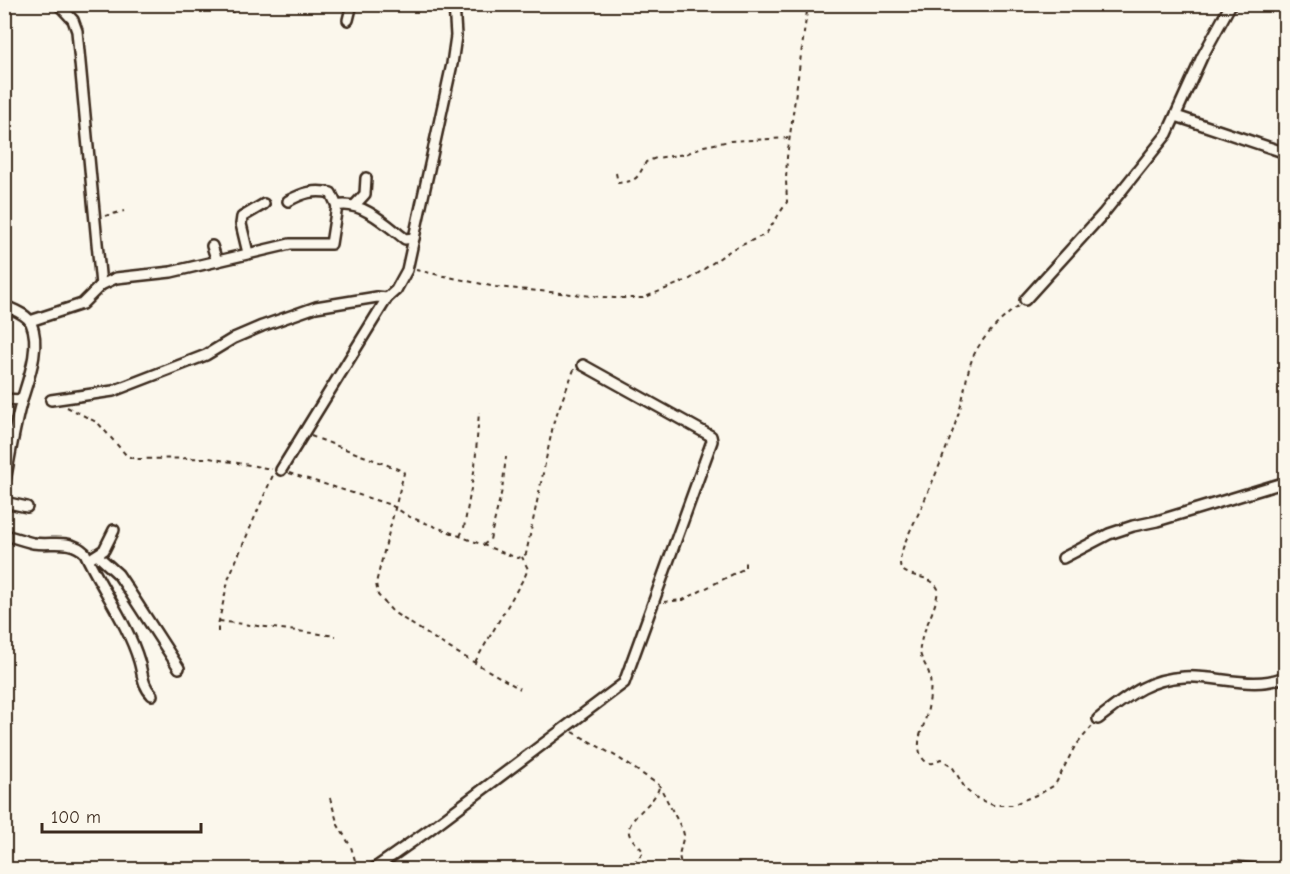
<svg xmlns="http://www.w3.org/2000/svg" width="1290" height="874" viewBox="0 0 1290 874" font-family="'Comic Neue',sans-serif">
  <rect width="100%" height="100%" fill="#fbf7ec"/>
  <filter id="ink" filterUnits="userSpaceOnUse"><feTurbulence type="fractalNoise" baseFrequency=".0167" numOctaves="2"/><feDisplacementMap in="SourceGraphic" scale="12" xChannelSelector="R" yChannelSelector="G"/><feConvolveMatrix kernelMatrix="1 2 1 2 8 2 1 2 1" color-interpolation-filters="sRGB"/></filter>
  <g filter="url(#ink)">
    <g fill="none" stroke-linecap="round" stroke-linejoin="round">
      <g stroke="#3b2a1e" stroke-width="14">
        <g id="street">
          <path d="M58 4 73 20 77 31 101 285"/>
          <path d="M348 20 352 4"/>
          <path d="M1176 116 1286 153"/>
          <path d="M288 201C303 193 314 189 331 193L337 206"/>
          <path d="M354 206 365 194 366 178"/>
          <path d="M212 246 217 261"/>
          <path d="M248 253 241 224 242 217 264 204"/>
          <path d="M1025 300 1103 214 1167 134 1202 57 1231 4"/>
          <path d="M4 305C13 310 27 314 31 323 41 346 29 377 22 400 14 427 10 457 4 486"/>
          <path d="M30 321 82 304 101 285 116 278 171 272 290 244H331L337 206C361 200 387 225 405 239L414 238"/>
          <path d="M4 399 22 400"/>
          <path d="M51 400 113 391 206 355 234 338 262 326 316 307 377 297 387 298"/>
          <path d="M281 470 387 298 396 290 407 270 452 64 456 36 454 4"/>
          <path d="M4 502 27 507"/>
          <path d="M4 535C14 537 24 541 33 543 51 546 70 538 85 553 101 588 128 624 139 661 143 674 142 685 152 695"/>
          <path d="M97 555 118 574 124 583 179 668"/>
          <path d="M93 557 104 550 114 530"/>
          <path d="M1063 558 1109 534 1133 526 1157 521 1286 482"/>
          <path d="M1098 719C1127 697 1146 679 1184 677 1217 675 1255 691 1286 676"/>
          <path d="M372 870 429 830 624 683 712 441 711 436 583 365"/>
          <path d="M1230 870 1235 867 1264 870"/>
        </g>
      </g>
      <g stroke="#3b2a1e" stroke-width="2" stroke-dasharray="4.5 4.5" stroke-linecap="butt">
        <path d="M233 13 234 4"/>
        <path d="M616 173 618 183C638 181 637 178 646 162L656 158 686 154 704 146 730 141 791 138"/>
        <path d="M105 216 124 211"/>
        <path d="M416 270 496 287 614 298H643L690 279 731 250 766 234 787 202 786 180 787 157 808 4"/>
        <path d="M1018 306C1004 317 987 332 977 349 967 366 966 386 961 405 952 437 938 469 925 499 919 515 899 548 900 563 900 580 931 572 938 589 936 612 923 627 920 647 918 658 929 667 930 678 932 692 928 711 924 724 922 730 919 736 919 743 918 750 922 765 933 763 936 762 938 760 941 759L952 766 966 790 978 799 993 805H1012L1043 792 1055 785 1074 748 1093 725"/>
        <path d="M67 407 98 423 127 456 135 459 209 458 272 469"/>
        <path d="M311 436 403 471 404 473 376 583 378 595 393 612 446 646 520 689"/>
        <path d="M289 473 391 505 410 517 517 558 522 557 526 554 554 421 575 367"/>
        <path d="M460 536 464 528 475 466 479 412"/>
        <path d="M483 545 490 540 491 535 502 490 506 457"/>
        <path d="M664 602 683 600 745 568V559"/>
        <path d="M219 621 336 636"/>
        <path d="M218 632V625L229 577 273 475"/>
        <path d="M475 662 525 576 528 569 522 557"/>
        <path d="M573 732 617 757 659 785 683 831 684 835 679 855 682 870"/>
        <path d="M330 798 338 825 351 847 358 870"/>
        <path d="M627 870 642 854 643 851C639 846 633 841 630 836 622 820 656 804 659 787"/>
      </g>
      <use href="#street" stroke="#fbf7ec" stroke-width="9"/>
    </g>
  </g>
  <rect width="1290" height="874" fill="none" stroke="#fbf7ec" stroke-width="24"/>
  <rect x="12" y="12" width="1266" height="850" fill="none" stroke="#3b2a1e" stroke-width="2" filter="url(#ink)"/>
  <path d="M42 823v9h159v-9" fill="none" stroke="#3b2a1e" stroke-width="3"/>
  <text x="51" y="823" font-size="18" fill="#3b2a1e" stroke="#fbf7ec" stroke-width="4.5" paint-order="stroke">100 m</text>
</svg>
